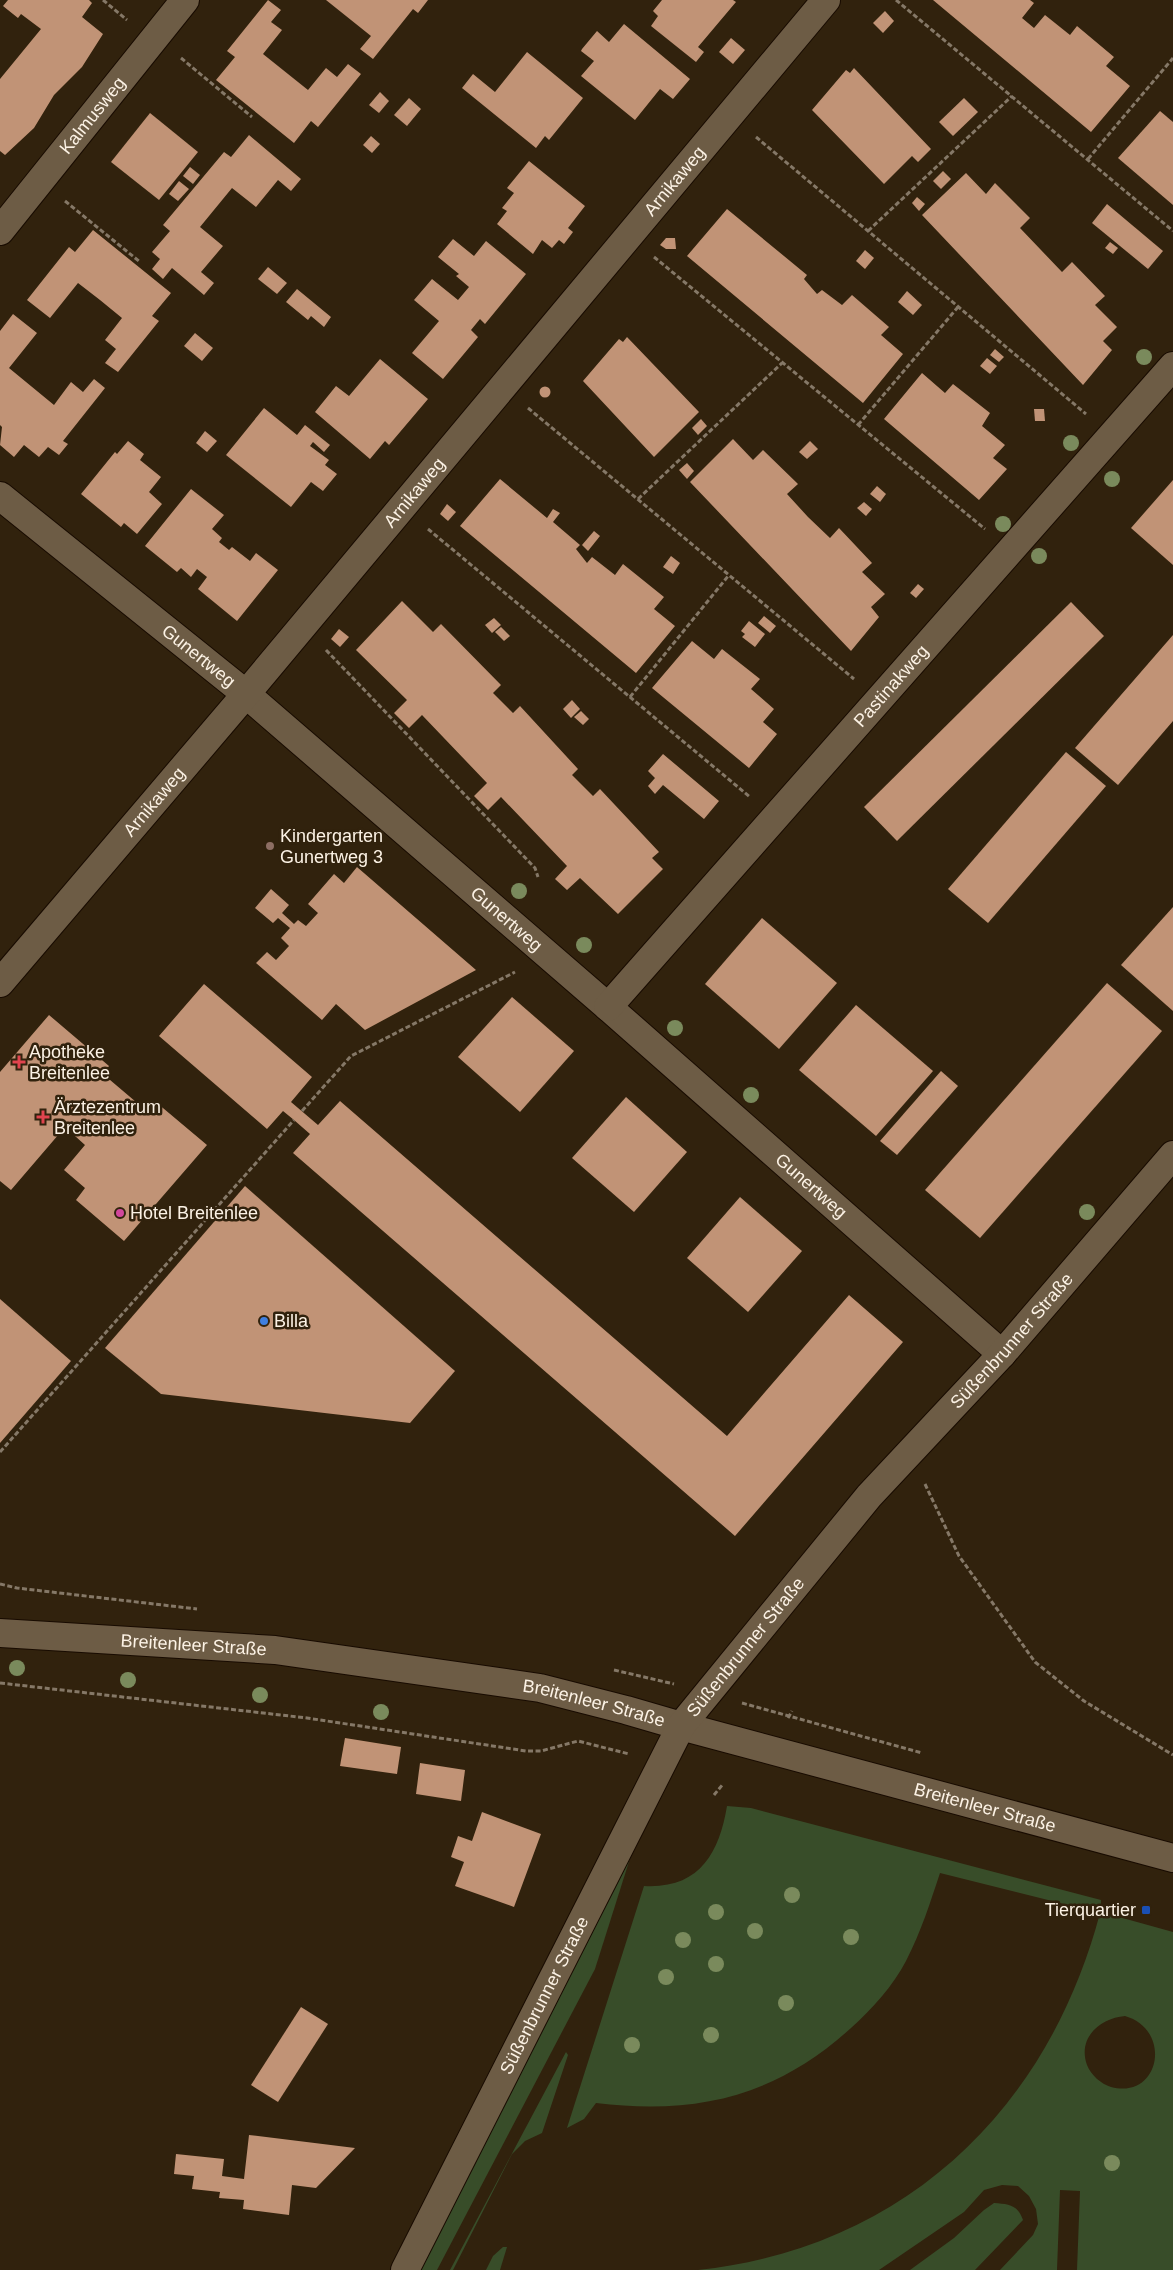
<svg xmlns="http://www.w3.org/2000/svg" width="1173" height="2270" viewBox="0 0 1173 2270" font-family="Arial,sans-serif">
  <rect width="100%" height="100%" fill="#31220d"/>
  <g fill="#384d29" fill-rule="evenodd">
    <path d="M727 1806 751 1808 1101 1900V1912L1173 1932V2270H1077L1080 2191 1060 2190 1057 2270H1000L1033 2235 1038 2224 1036 2209 1029 2196 1018 2186 1002 2185 984 2190 964 2212 879 2270H698C904 2248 1048 2110 1100 1913L940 1873C930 1903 921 1932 906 1961 893 1986 872 2009 851 2028 775 2097 696 2115 596 2103L584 2119 567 2128 644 1886C699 1889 719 1854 727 1806ZM1125 2016C1173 2030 1160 2100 1111 2087 1101 2084 1091 2075 1087 2065 1077 2037 1101 2018 1125 2016Z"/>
    <path d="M632 1852 595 1969 437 2270H417Z"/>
    <path d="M566 2052 568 2055 542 2133 525 2141 512 2154 453 2270H450Z"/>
    <path d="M994 2203C1009 2204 1018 2205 1023 2220L975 2270H910L954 2238 984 2210Z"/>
    <path d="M503 2247H507L500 2270H486L493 2256Z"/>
  </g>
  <g fill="#c19376">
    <path d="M8 0H89L92 3 82 17 103 34 82 67 54 95 34 128 5 155 0 151V79L41 29 21 14 18 18 3 6Z"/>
    <path d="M268 0 281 10 271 22 282 30 263 54 308 90 326 68 337 77 348 64 361 74 318 127 311 121 294 143 216 80 235 57 227 51Z"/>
    <path d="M326 0H428L418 13 413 9 373 59 360 49 371 36Z"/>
    <path d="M662 0H733L736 2 698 47 704 52 696 62 651 26 658 16 653 11Z"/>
    <path d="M933 0H1030L1034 3 1022 18 1034 28 1045 15 1070 35 1077 26 1114 57 1106 66 1130 86 1091 132Z"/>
    <path d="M885 11 894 21 883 33 873 23Z"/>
    <path d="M624 24 690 79 673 99 660 89 635 120 581 76 594 61 581 51 582 49 597 31 609 42Z"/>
    <path d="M731 38 745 50 733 64 719 52Z"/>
    <path d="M527 52 583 98 549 140 545 136 536 148 462 88 473 74 495 92Z"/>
    <path d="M854 68 931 149 918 162 912 156 884 184 812 110 846 70 850 73Z"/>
    <path d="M380 92 389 101 379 113 369 105Z"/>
    <path d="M409 98 421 109 407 126 394 115Z"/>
    <path d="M964 98 978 112 953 136 939 122Z"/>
    <path d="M1160 111 1173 122V205L1118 158Z"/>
    <path d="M150 113 198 152 159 200 111 162Z"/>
    <path d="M249 135 301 179 291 191 278 180 256 207 232 188 200 227 223 246 201 272 214 283 204 295 172 268 163 279 152 269 160 259 152 252 170 231 163 225 224 152 231 157Z"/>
    <path d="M371 136 380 144 372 153 363 145Z"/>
    <path d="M529 161 585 206 568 228 573 232 564 244 559 240 552 248 542 240 533 254 497 224 507 211 502 208 514 193 507 188Z"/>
    <path d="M190 167 200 175 193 184 183 176Z"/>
    <path d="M943 171 951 179 941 189 933 181Z"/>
    <path d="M966 173 986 194 995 183 1030 218 1020 228 1062 272 1072 262 1105 296 1095 305 1117 327 1103 341 1112 350 1083 385 922 215Z"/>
    <path d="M179 181 189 189 178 201 169 194Z"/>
    <path d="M917 197 925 204 919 211 912 203Z"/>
    <path d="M1107 204 1163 251 1148 269 1092 223Z"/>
    <path d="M727 209 807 275 804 279 817 294 822 290 842 305 852 295 889 327 881 335 903 354 863 403 687 256Z"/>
    <path d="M93 230 171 293 152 316 159 321 118 372 105 363 116 349 105 340 122 318 100 300 78 283 50 318 27 300 69 247 75 252Z"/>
    <path d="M666 238H675L676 249H666L660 245Z"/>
    <path d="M453 239 474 256 486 241 526 274 485 324 480 319 471 330 478 337 443 379 412 353 439 321 414 300 432 279 458 300 469 287 456 276 459 274 438 257Z"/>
    <path d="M1110 242 1118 248 1113 254 1105 248Z"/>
    <path d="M865 250 874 258 865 269 856 261Z"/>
    <path d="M268 267 287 283 277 294 258 279Z"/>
    <path d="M297 289 331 317 324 327 311 316 308 320 286 302Z"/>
    <path d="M907 291 922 305 913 315 898 302Z"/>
    <path d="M13 314 37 333 9 368 54 405 71 382 83 392 94 379 105 388 63 441 68 444 59 455 48 447 39 457 24 445 14 457 0 445 2 427 0 425V331Z"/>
    <path d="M195 333 213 348 202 361 184 346Z"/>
    <path d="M627 337 699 412 654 457 583 381 619 339 623 342Z"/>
    <path d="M995 349 1004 357 999 362 990 355Z"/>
    <path d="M987 358 997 366 990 374 980 366Z"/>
    <path d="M380 359 428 399 389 445 385 441 370 459 315 412 336 386 349 396Z"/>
    <path d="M922 373 945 393 953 384 990 413 982 426 1005 445 993 458 1007 469 979 500 884 419Z"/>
    <circle cx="545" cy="392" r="5.5"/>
    <path d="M264 408 297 435 305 425 330 445 324 452 313 442 310 446 329 460 325 465 337 474 323 491 311 482 291 507 226 455Z"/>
    <path d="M1034 409H1044L1045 421H1035Z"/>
    <path d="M701 419 707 426 698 435 692 428Z"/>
    <path d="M205 431 217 441 207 452 196 443Z"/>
    <path d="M733 439 753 460 763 450 798 484 787 494 808 517 830 538 839 528 872 563 862 572 885 594 871 607 879 617 851 651 690 482Z"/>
    <path d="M128 441 144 454 140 460 161 477 149 492 162 504 137 534 124 523 121 527 81 494 115 452 117 454Z"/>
    <path d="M810 441 818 449 807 459 799 452Z"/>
    <path d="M687 463 694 471 687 479 679 470Z"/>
    <path d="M500 479 547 518 553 509 560 513 553 522 580 545 576 549 587 563 592 557 615 575 623 564 664 597 654 609 675 626 636 673 460 526Z"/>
    <path d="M1173 480V565L1131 528Z"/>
    <path d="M877 486 886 494 880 502 870 494Z"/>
    <path d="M191 489 224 515 212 529 222 538 219 542 229 550 232 547 250 561 256 553 278 570 237 621 198 589 207 577 197 569 191 577 181 568 177 572 145 546Z"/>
    <path d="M864 502 872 509 866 516 857 508Z"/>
    <path d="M447 504 456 512 448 521 440 514Z"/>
    <path d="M594 531 600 536 588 551 582 545Z"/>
    <path d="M671 556 680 563 673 574 663 567Z"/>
    <path d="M918 584 924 589 916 598 910 593Z"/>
    <path d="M402 601 433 632 441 624 501 685 493 693 513 713 520 706 578 769 572 775 593 796 600 789 659 852 652 858 663 869 618 914 580 878 567 890 555 879 567 866 501 797 488 810 474 796 487 783 422 715 409 728 394 713 407 700 356 650Z"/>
    <path d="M1071 602 1104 636 897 841 864 807Z"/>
    <path d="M764 616 776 626 770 633 758 623Z"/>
    <path d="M494 618 501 625 492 633 485 625Z"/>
    <path d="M749 621 765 634 755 647 742 637 745 634 741 631Z"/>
    <path d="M501 627 510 636 504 641 495 632Z"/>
    <path d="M339 629 349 637 340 647 331 639Z"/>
    <path d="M1173 635V721L1118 785 1075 748Z"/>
    <path d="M692 641 714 659 722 649 760 679 751 689 774 709 763 722 777 734 749 768 652 688Z"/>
    <path d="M572 700 580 709 571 718 563 709Z"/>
    <path d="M581 711 589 719 583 725 574 717Z"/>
    <path d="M1066 752 1106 786 988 923 948 889Z"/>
    <path d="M663 754 719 801 704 819 663 785 655 794 648 786 655 778 648 771Z"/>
    <path d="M357 867 476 970 365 1030 336 1004 322 1020 256 963 267 952 276 960 289 946 281 938 290 928 278 918 273 923 255 908 271 889 289 905 282 913 294 924 298 920 306 926 318 913 308 904 334 874 344 883Z"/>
    <path d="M1173 907V1011L1121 965Z"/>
    <path d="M762 918 837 983 779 1049 705 984Z"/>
    <path d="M1107 983 1162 1031 980 1238 925 1190Z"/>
    <path d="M204 984 312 1077 291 1102 318 1125 340 1101 727 1436 849 1295 903 1342 735 1536 293 1153 310 1134 294 1120 283 1111 267 1129 159 1036Z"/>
    <path d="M512 997 574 1051 520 1112 458 1057Z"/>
    <path d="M856 1005 933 1071 876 1136 799 1070Z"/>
    <path d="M49 1015 109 1066 103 1074 149 1113 157 1103 207 1145 124 1241 76 1200 85 1188 64 1170 85 1145 65 1127 11 1190 0 1181V1072Z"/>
    <path d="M941 1071 958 1086 897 1155 880 1141Z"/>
    <path d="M626 1097 687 1152 634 1212 572 1158Z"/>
    <path d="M245 1186 455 1371 410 1423 161 1394 105 1348Z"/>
    <path d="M740 1197 802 1251 748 1312 687 1258Z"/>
    <path d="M0 1299 71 1361 0 1443Z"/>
    <path d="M345 1738 401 1747 397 1774 340 1766Z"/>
    <path d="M420 1763 465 1770 461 1801 416 1794Z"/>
    <path d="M482 1812 541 1834 514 1907 455 1886 464 1862 451 1857 458 1836 472 1841Z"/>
    <path d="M301 2007 328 2024 278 2102 251 2085Z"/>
    <path d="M249 2135 355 2148 316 2188 292 2185 289 2215 243 2209 244 2200 219 2198 220 2192 192 2189 194 2176 174 2174 176 2154 224 2159 222 2176 244 2179Z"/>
  </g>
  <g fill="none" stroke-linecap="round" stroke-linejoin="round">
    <g stroke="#180b00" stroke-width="30">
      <g id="street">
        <path id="s1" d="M0 231 185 0"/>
        <path id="s2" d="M0 496 246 694 608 1007 1002 1354"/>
        <path id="s3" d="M0 983 246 694 826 0"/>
        <path id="s4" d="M608 1007 1173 366"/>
      </g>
    </g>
    <g stroke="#180b00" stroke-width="30">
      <g id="secondary">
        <path id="s5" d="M0 1633 275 1650 540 1688 626 1710 681 1726 1173 1858"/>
        <path id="s6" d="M405 2270 681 1726 869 1496 1002 1354 1173 1155"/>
      </g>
    </g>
    <g stroke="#857867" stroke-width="3" stroke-dasharray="5 2.5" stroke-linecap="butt">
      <path d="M103 0 127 20"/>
      <path d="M896 0 1173 231"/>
      <path d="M181 58 252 117"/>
      <path d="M756 137 1086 414"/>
      <path d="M1088 159 1173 58"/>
      <path d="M65 201 140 262"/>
      <path d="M868 231 1012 96"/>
      <path d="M654 257 985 529"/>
      <path d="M528 408 854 679"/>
      <path d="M858 425 958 307"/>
      <path d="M638 499 782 363"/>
      <path d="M428 529 750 797"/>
      <path d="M326 650 535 868 538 877"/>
      <path d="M630 697 729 575"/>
      <path d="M302 1111 351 1056 515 972"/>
      <path d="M0 1452 294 1120"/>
      <path d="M925 1484 959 1556 1035 1662 1084 1701 1173 1755"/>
      <path d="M0 1584 17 1588 197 1609"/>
      <path d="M614 1670 674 1684"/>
      <path d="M0 1683 307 1718 526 1751H541L578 1741 629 1754"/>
      <path d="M742 1703 922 1753"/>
      <path d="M788 1718 792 1711"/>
      <path d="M714 1795 723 1784"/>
    </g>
    <use href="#street" stroke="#6d5c45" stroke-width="28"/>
    <use href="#secondary" stroke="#6d5c45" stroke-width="28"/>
  </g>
  <g fill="#7a8a5c">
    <circle cx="1144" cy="357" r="8"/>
    <circle cx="1071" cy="443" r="8"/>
    <circle cx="1112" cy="479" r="8"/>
    <circle cx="1003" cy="524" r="8"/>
    <circle cx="1039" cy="556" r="8"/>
    <circle cx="519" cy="891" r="8"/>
    <circle cx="584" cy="945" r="8"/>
    <circle cx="675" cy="1028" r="8"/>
    <circle cx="751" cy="1095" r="8"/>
    <circle cx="1087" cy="1212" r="8"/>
    <circle cx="17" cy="1668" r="8"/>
    <circle cx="128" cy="1680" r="8"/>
    <circle cx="260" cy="1695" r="8"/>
    <circle cx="381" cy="1712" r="8"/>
    <circle cx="792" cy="1895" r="8"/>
    <circle cx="716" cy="1912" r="8"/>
    <circle cx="755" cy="1931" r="8"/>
    <circle cx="851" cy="1937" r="8"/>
    <circle cx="683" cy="1940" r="8"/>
    <circle cx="716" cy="1964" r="8"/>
    <circle cx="666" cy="1977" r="8"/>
    <circle cx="786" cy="2003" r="8"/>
    <circle cx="711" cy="2035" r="8"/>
    <circle cx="632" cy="2045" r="8"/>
    <circle cx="1112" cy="2163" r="8"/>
  </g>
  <circle fill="#8d6e63" stroke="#31220d" stroke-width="2" cx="270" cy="846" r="5"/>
  <g fill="#e0444e" stroke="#31220d" stroke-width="2">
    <path d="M16.5 1054.5h5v5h5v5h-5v5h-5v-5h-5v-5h5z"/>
    <path d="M40.5 1109.5h5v5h5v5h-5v5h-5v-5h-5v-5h5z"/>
  </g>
  <circle fill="#d1479c" stroke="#31220d" stroke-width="2" cx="120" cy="1213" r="5"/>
  <circle fill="#3f7fe0" stroke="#31220d" stroke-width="2" cx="264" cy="1321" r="5"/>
  <rect fill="#1a4fb4" stroke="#31220d" stroke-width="2" x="1141" y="1905" width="10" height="10" rx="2.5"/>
  <g text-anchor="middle" stroke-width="5" stroke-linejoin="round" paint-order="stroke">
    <g font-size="18" fill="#fcf2e5" stroke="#31220d">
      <text dy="6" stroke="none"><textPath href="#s1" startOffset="148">Kalmusweg</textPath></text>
      <text dy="6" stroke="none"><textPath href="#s3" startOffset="1048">Arnikaweg</textPath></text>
      <text dy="6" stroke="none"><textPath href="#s3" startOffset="642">Arnikaweg</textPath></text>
      <text dy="6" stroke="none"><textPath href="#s2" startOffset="255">Gunertweg</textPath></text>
      <text dy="6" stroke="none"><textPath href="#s4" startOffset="428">Pastinakweg</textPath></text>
      <text dy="6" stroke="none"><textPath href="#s3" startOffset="238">Arnikaweg</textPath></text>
      <text dy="6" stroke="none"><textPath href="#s2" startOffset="660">Gunertweg</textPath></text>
      <text dy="6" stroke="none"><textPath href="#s2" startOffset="1065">Gunertweg</textPath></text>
      <text dy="6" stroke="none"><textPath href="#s6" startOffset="1118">Süßenbrunner Straße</textPath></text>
      <text dy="6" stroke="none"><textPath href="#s5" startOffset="194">Breitenleer Straße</textPath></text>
      <text dy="6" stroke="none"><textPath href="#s6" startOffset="712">Süßenbrunner Straße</textPath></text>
      <text dy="6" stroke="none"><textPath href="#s5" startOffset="599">Breitenleer Straße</textPath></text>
      <text dy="6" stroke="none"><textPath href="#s5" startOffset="1004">Breitenleer Straße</textPath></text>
      <text dy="6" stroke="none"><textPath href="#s6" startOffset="308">Süßenbrunner Straße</textPath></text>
    </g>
    <g font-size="18" fill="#fcf2e5" stroke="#31220d" text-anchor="start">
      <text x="280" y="842">Kindergarten<tspan x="280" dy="21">Gunertweg 3</tspan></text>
      <text x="29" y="1058">Apotheke<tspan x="29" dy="21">Breitenlee</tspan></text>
      <text x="54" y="1113">Ärztezentrum<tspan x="54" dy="21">Breitenlee</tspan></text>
      <text x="130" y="1219">Hotel Breitenlee</text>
      <text x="274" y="1327">Billa</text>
      <text x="1136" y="1916" text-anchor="end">Tierquartier</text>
    </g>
  </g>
</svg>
